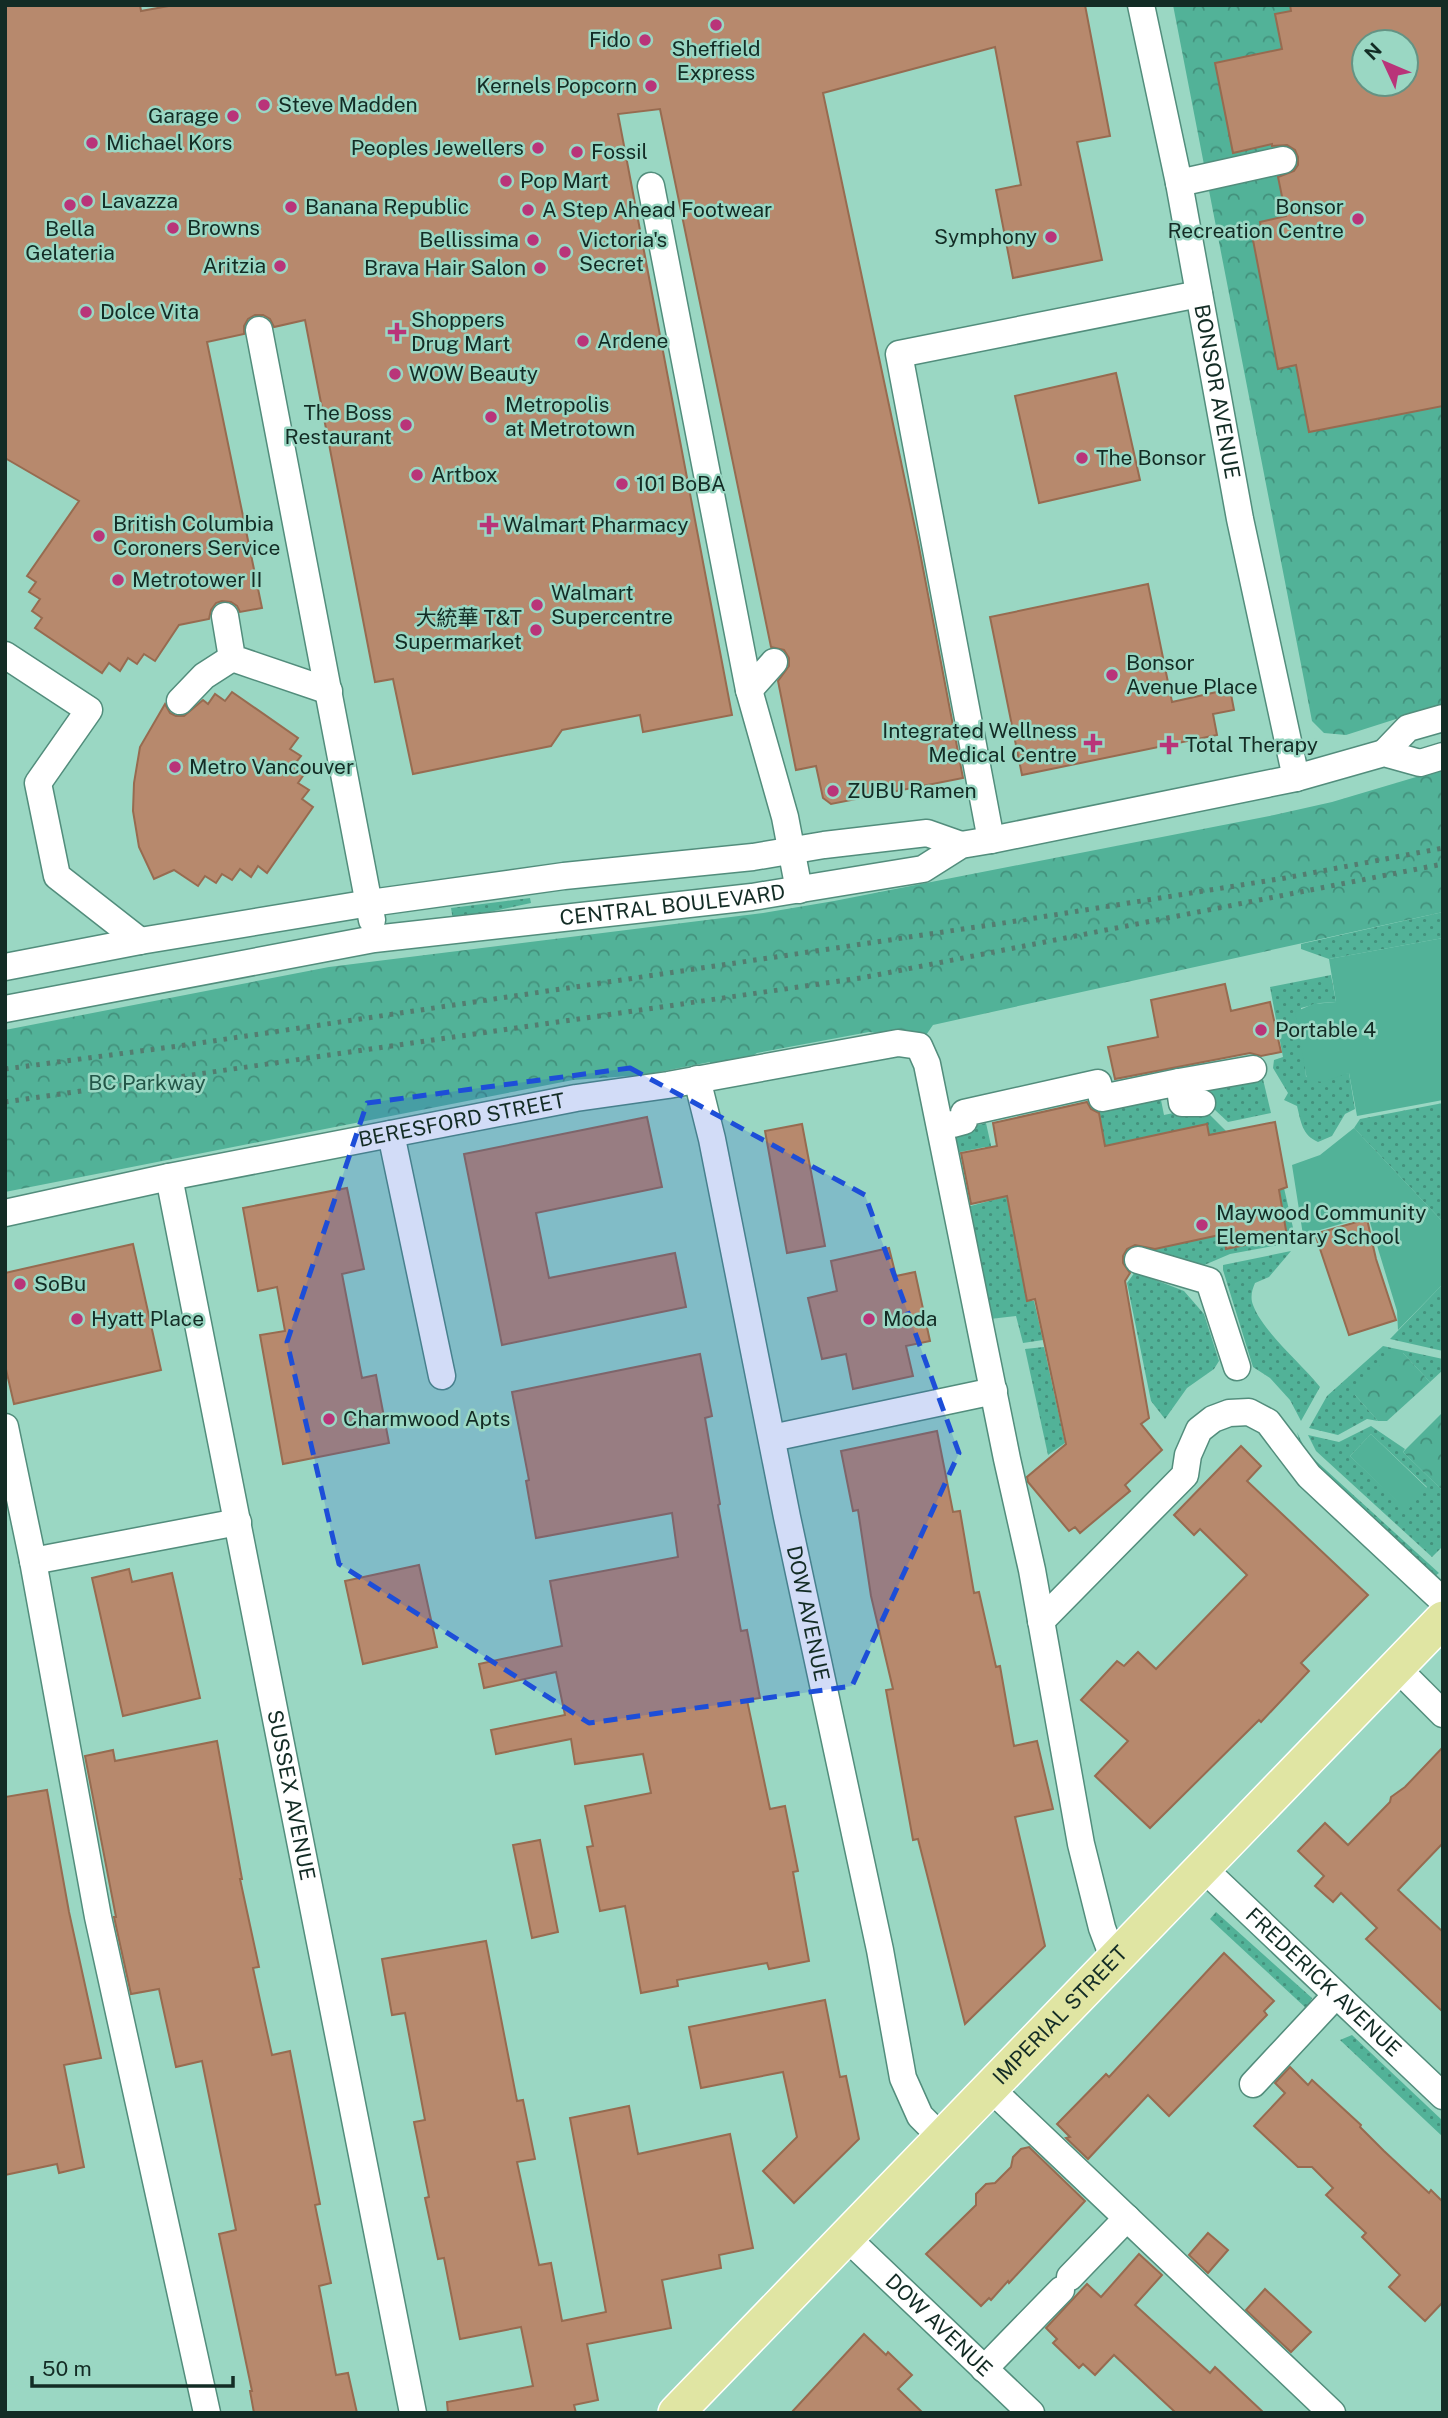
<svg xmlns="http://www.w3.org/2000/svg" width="1448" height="2418" viewBox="0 0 1448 2418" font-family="'Public Sans','Noto Sans SC',sans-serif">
  <defs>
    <pattern id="grass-dots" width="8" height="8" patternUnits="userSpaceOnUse" patternTransform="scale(1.75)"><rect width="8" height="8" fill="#52b298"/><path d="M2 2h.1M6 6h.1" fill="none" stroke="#43917c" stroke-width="1.8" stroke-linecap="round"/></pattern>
    <pattern id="park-crowns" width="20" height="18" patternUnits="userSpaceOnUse" patternTransform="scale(1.75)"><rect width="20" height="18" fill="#52b298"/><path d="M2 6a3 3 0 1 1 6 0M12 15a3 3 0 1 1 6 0" fill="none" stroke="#43917c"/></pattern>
  </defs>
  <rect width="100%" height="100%" fill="#9ad7c3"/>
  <g fill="url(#grass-dots)" fill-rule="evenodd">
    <path d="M530 898 531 903 453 920 451 908Z"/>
    <path d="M1443 912V938L1329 959 1301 949V944Z"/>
    <path d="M1331 975 1336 1002 1320 1003 1301 1008 1306 1077 1349 1073 1355 1109 1345 1114 1332 1136 1318 1142C1302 1135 1301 1122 1297 1106L1284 1100 1288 1093 1273 1068 1274 1060 1283 1057 1270 987Z"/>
    <path d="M1262 1075 1271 1113 1228 1122 1201 1097 1200 1083Z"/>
    <path d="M1160 1095 1164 1115 1202 1107 1230 1135 1105 1146 1098 1107Z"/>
    <path d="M1443 1103V1222L1354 1128 1360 1119Z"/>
    <path d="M986 1123 992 1150 987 1151 985 1147 955 1153 950 1132Z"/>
    <path d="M1001 1168 1027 1301H1034L1043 1340 1023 1343 1016 1316 990 1319 967 1207 1000 1198 995 1170Z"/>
    <path d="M1284 1188 1294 1232V1237L1290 1243 1230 1254 1202 1266 1142 1251 1224 1234 1226 1248 1287 1236 1279 1189Z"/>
    <path d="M1291 1251 1269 1277 1255 1283C1252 1290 1250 1297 1253 1305 1263 1332 1301 1363 1320 1387L1301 1421 1290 1400 1270 1378 1253 1367 1223 1270V1265Z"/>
    <path d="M1135 1272 1184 1291 1204 1314 1219 1361 1214 1369 1187 1388 1165 1419 1151 1401 1127 1283Z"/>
    <path d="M1443 1284V1351L1390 1339Z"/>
    <path d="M1383 1346 1443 1359V1370L1430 1382 1403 1353 1355 1395 1378 1421 1367 1419 1338 1435 1309 1428 1327 1396Z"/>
    <path d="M1044 1347 1065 1443 1048 1455 1025 1349Z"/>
    <path d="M1371 1426 1405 1449 1403 1452 1443 1491V1546L1432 1557 1316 1451 1308 1435 1339 1442ZM1371 1434 1427 1487 1407 1510 1350 1456Z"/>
    <path d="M1297 1432 1305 1449 1316 1461 1439 1573 1435 1576 1303 1455Z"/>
    <path d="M1216 1912 1312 1998 1307 2009 1210 1919Z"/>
    <path d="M1352 2035 1443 2121V2137L1340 2040Z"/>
  </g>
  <g fill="url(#park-crowns)" fill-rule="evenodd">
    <path d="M1173 5H1443V704L1346 735 1324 733 1312 721ZM1364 42H1406V84H1364Z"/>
    <path d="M1443 769V912L933 1025 924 1038C906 1026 888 1036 869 1032L757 1053 738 1065 711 1069 710 1062 644 1075 573 1080 5 1192V1030L329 967 763 913 834 901 1274 815 1332 802Z"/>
    <path d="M1394 1352 1403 1353 1430 1382 1387 1421H1378L1355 1395 1354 1390Z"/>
    <path d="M1443 1412V1491L1403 1452Z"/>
  </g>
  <g fill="#52b298">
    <path d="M1443 938V1100L1357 1116 1349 1073 1323 1082 1307 1080 1295 1012 1313 1004 1336 1002 1329 959Z"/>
    <path d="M1354 1128 1443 1222V1284L1398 1330 1397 1311 1368 1216 1303 1235 1292 1165 1320 1155Z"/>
    <path d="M1371 1434 1427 1488 1407 1511 1350 1456Z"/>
  </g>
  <g fill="#b7896d" stroke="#976b50" stroke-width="2" fill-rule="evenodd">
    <path d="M5 5H140L141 11 174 5H1085L1110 136 1077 142 1102 260 1013 278 996 190 1021 185 995 47 823 93 918 542 963 778 831 804 823 798 816 766 796 770 778 681 789 666V658L784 650 771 647 660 109 618 114 732 715 643 732 640 715 562 730 551 746 413 774 393 679 375 682 305 320 274 327 270 319 263 315H255L248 319 244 326V334L207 342 262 608 240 612 237 606 231 602 222 601 216 603 211 610 209 619 179 625 155 661 144 654 137 664 128 658 120 671 109 663 102 673 35 628 42 618 32 611 40 599 29 592 36 582 27 576 79 501 5 458Z"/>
    <path d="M1290 5H1443V406L1309 432 1296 365 1278 369 1252 235 1262 234 1260 222 1286 216 1278 177 1294 171 1298 165V157L1295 150 1287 145 1272 146V144L1233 153 1215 63 1282 49 1275 14 1291 11ZM1364 42H1406V84H1364Z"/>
    <path d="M1116 373 1140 480 1039 503 1015 396Z"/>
    <path d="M1148 584 1172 702 1230 689 1234 710 1213 714 1217 735 1022 775 990 617Z"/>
    <path d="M232 692 298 738 290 749 301 756 294 765 305 773 298 783 309 790 302 799 313 807 267 873 258 866 251 877 240 869 232 880 222 874 216 883 205 876 198 886 174 870 154 879 139 847 133 811 134 783 140 747 165 704 170 713 176 716H184L203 700 208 704 215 694 225 701Z"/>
    <path d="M1225 984 1231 1011 1270 1002 1281 1052 1261 1056 1250 1053 1115 1079 1108 1047 1158 1037 1151 1000Z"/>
    <path d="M1087 1102 1091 1109 1099 1113 1105 1146 1207 1124 1209 1135 1275 1122 1287 1187 1279 1190 1287 1236 1226 1249 1224 1234 1155 1249 1135 1245 1127 1249 1123 1256V1263L1130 1273 1125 1281 1149 1418 1141 1424 1162 1450 1125 1485 1130 1491 1080 1533 1075 1527 1069 1531 1028 1482 1027 1477 1066 1444 1035 1299 1027 1301 1007 1196 971 1204 961 1153 997 1146 993 1123Z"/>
    <path d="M647 1117 662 1187 536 1213 549 1278 675 1253 686 1307 502 1345 464 1154Z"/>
    <path d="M802 1124 825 1246 787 1253 765 1131Z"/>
    <path d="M347 1188 364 1269 342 1274 362 1378 376 1375 389 1443 283 1464 260 1335 285 1331 277 1287 258 1291 243 1208Z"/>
    <path d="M1367 1219 1376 1259 1396 1320 1349 1335 1315 1234Z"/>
    <path d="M133 1244 161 1370 14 1404 5 1365V1273Z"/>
    <path d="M889 1248 896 1276 915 1272 930 1341 906 1346 913 1376 853 1389 846 1354 822 1359 808 1298 837 1291 831 1261Z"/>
    <path d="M700 1354 712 1416 705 1418 720 1504 718 1505 741 1631 747 1630 760 1698 747 1700 770 1809 785 1806 798 1871 793 1872 809 1961 769 1969 767 1963 677 1980 678 1986 641 1993 625 1906 600 1911 587 1847 593 1846 585 1806 651 1793 643 1754 575 1764 571 1739 496 1754 491 1730 565 1715 556 1672 484 1688 479 1664 562 1646 550 1581 678 1557 672 1513 536 1538 526 1481 529 1480 512 1392Z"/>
    <path d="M937 1431 953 1512 960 1511 974 1593 979 1592 996 1667 1000 1666 1014 1746 1037 1741 1053 1809 1015 1817 1045 1946 965 2024 918 1839 913 1840 886 1690 893 1689 871 1596 858 1510 853 1511 841 1451Z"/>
    <path d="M1241 1446 1261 1466 1247 1481 1368 1595 1301 1663 1309 1671 1261 1722 1259 1720 1150 1828 1095 1776 1128 1741 1081 1700 1117 1661 1124 1666 1138 1652 1156 1669 1247 1575 1200 1529 1194 1535 1174 1515Z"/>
    <path d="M419 1565 437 1647 363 1664 345 1581Z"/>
    <path d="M129 1569 132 1582 172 1573 200 1698 123 1716 92 1578Z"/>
    <path d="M217 1741 242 1879H240L259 1967 253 1968 272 2055 290 2051 320 2204 315 2205 331 2283 319 2286 336 2375 348 2373 357 2413H254L250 2391H252L219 2234 236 2230 202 2061 176 2067 159 1989 131 1994 114 1917H116L85 1756 113 1750 115 1761Z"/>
    <path d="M1443 1747V1843L1398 1890 1443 1932V2012L1366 1939 1377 1928 1341 1893 1333 1902 1315 1886 1324 1876 1298 1851 1325 1823 1348 1845 1390 1802 1391 1797 1405 1787Z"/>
    <path d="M47 1790 69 1912 101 2058 64 2065 84 2167 59 2173 57 2164 5 2175V1797Z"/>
    <path d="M540 1840 558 1932 532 1938 513 1845Z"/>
    <path d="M486 1941 517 2101 523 2100 535 2159 517 2162 539 2265 551 2263 562 2321 606 2312 570 2118 629 2106 638 2154 730 2134 753 2248 719 2255 721 2268 662 2280 671 2328 587 2344 598 2400 574 2405 576 2413H448L447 2402 533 2386 521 2327 460 2339 444 2258 438 2259 425 2198 429 2197 414 2122 425 2120 405 2013 392 2015 382 1959Z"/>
    <path d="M1224 1953 1274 2001 1264 2011 1267 2015 1169 2116 1148 2095 1088 2159 1066 2138 1070 2137 1057 2124 1106 2074 1109 2077Z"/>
    <path d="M825 2000 840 2077 846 2076 859 2139 794 2203 763 2171 797 2137 783 2072 701 2088 689 2027Z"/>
    <path d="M1290 2067 1308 2085 1312 2080 1361 2125 1360 2127 1384 2151 1429 2193 1431 2190 1443 2202V2302L1425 2321 1389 2287 1400 2275 1362 2237 1366 2233 1326 2195 1333 2188 1312 2167H1298L1254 2126 1285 2093 1275 2083Z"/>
    <path d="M1029 2147 1085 2201 1009 2283 1008 2281 991 2300 989 2298 981 2306 926 2254 976 2205V2194L986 2184 995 2183 1011 2167 1013 2157 1021 2149Z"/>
    <path d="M1208 2233 1228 2250 1208 2273 1189 2255Z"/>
    <path d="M1139 2254 1162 2275 1135 2305 1210 2373 1215 2367 1264 2413H1176L1114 2355 1095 2375 1083 2364 1079 2368 1053 2343 1057 2339 1046 2328 1087 2284 1101 2297Z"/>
    <path d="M1265 2289 1311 2332 1291 2352 1246 2310Z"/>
    <path d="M864 2334 886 2355 888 2352 912 2375 898 2389 923 2413H791Z"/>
  </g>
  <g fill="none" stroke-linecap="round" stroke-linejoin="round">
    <g stroke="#528d7c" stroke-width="29">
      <g id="minor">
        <path id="s1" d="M1141 5 1179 183 1240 519 1296 778"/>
        <path d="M1179 183 1283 160"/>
        <path d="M651 186 749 690 785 817 799 890"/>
        <path d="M259 330 372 920"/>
        <path d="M225 616 232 658 329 691"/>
        <path d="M5 655 89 710 38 783 57 876 140 941"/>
        <path d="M749 690 774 662"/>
        <path d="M180 701 204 676 232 658"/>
        <path d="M1384 753 1408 728 1443 718"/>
        <path d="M991 840 899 354 1199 294"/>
        <path d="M5 967 140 941 370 903 564 876 753 857 824 845 927 833 961 845"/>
        <path id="s2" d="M5 1009 374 939 752 897 923 869 961 845 991 840 1296 778 1384 753 1420 763 1443 756"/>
        <path id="s3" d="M697 1079 712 1139 787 1517 880 1950 903 2078 920 2116 942 2138"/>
        <path d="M1179 1082 1253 1069"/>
        <path d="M953 1124 964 1121V1113L1098 1083 1102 1098 1179 1082 1182 1103H1202"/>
        <path d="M391 1134 442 1376"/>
        <path id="s4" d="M169 1177 413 2413"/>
        <path id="s5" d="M5 1213 169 1177 576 1098 668 1085 898 1043 919 1046 927 1064 1007 1459 1032 1570 1081 1844 1102 1928 1114 1960"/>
        <path d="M1138 1260 1209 1281 1237 1367"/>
        <path d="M5 1427 33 1561 98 1917 207 2413"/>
        <path d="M772 1438 994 1391"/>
        <path d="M33 1561 238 1522"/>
        <path d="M1041 1621 1185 1475 1188 1455 1199 1430 1213 1419 1229 1413 1249 1412 1268 1422 1309 1476 1443 1601"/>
        <path d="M1396 1667 1443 1714"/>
        <path id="s6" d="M1203 1868 1443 2096"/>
        <path d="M1253 2084 1336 1995"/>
        <path d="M989 2087 1332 2413"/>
        <path id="s7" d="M846 2237 1031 2413"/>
        <path d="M1070 2277 1127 2218"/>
        <path d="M984 2369 1061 2290"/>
      </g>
    </g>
    <g stroke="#fff" stroke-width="38">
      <g id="major">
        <path id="s8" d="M676 2413 1443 1619"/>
      </g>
    </g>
    <use href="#minor" stroke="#fff" stroke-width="26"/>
    <use href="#major" stroke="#e0e5a3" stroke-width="35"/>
    <g stroke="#537d70" stroke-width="5" stroke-dasharray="3.5 7" stroke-linecap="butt">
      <path d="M5 1069 186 1045 1010 922 1285 878 1443 848"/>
      <path d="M5 1102 861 978 1443 864"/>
    </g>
  </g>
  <path fill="#1d4ed8" fill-opacity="0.2" stroke="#1d4ed8" stroke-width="5" stroke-dasharray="14 9" stroke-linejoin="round" d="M630 1068 865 1195 959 1453 852 1686 589 1723 339 1564 287 1342 367 1103Z"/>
  <g fill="#b93479" stroke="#9ad7c3" stroke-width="2.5">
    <circle cx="716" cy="25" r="7"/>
    <circle cx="645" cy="40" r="7"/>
    <circle cx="651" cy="86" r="7"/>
    <circle cx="264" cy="105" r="7"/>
    <circle cx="233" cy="116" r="7"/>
    <circle cx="92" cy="143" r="7"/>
    <circle cx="538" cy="148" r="7"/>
    <circle cx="577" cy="152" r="7"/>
    <circle cx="506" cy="181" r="7"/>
    <circle cx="87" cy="201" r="7"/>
    <circle cx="70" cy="205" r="7"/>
    <circle cx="291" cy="207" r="7"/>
    <circle cx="528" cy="210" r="7"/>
    <circle cx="1358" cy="219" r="7"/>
    <circle cx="173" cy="228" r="7"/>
    <circle cx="1051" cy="237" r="7"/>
    <circle cx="533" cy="240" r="7"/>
    <circle cx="565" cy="252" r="7"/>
    <circle cx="280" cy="266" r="7"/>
    <circle cx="540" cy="268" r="7"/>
    <circle cx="86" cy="312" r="7"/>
    <path d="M393.5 321.5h7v7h7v7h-7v7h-7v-7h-7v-7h7z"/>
    <circle cx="583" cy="341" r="7"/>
    <circle cx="395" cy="374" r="7"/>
    <circle cx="491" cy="417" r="7"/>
    <circle cx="406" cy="425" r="7"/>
    <circle cx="1082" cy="458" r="7"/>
    <circle cx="417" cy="475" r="7"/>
    <circle cx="622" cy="484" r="7"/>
    <path d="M485.5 514.5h7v7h7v7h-7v7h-7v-7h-7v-7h7z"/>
    <circle cx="99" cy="536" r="7"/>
    <circle cx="118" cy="580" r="7"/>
    <circle cx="537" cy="605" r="7"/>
    <circle cx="536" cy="630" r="7"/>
    <circle cx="1112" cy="675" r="7"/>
    <path d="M1089.5 732.5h7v7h7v7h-7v7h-7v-7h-7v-7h7z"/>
    <path d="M1165.5 734.5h7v7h7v7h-7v7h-7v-7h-7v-7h7z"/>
    <circle cx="175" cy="767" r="7"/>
    <circle cx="833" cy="791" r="7"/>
    <circle cx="1261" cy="1030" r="7"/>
    <circle cx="1202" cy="1225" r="7"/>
    <circle cx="20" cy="1284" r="7"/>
    <circle cx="77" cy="1319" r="7"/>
    <circle cx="869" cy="1319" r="7"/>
    <circle cx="329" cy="1419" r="7"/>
  </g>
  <g text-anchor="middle" stroke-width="5" stroke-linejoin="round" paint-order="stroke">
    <g font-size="21" fill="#132c25" stroke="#9ad7c3" text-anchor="start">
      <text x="631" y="47" text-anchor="end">Fido</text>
      <text x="716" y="56" text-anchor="middle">Sheffield<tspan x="716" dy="24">Express</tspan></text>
      <text x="637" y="93" text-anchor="end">Kernels Popcorn</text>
      <text x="278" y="112">Steve Madden</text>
      <text x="219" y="123" text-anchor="end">Garage</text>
      <text x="106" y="150">Michael Kors</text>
      <text x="524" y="155" text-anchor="end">Peoples Jewellers</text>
      <text x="591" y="159">Fossil</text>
      <text x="520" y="188">Pop Mart</text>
      <text x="101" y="208">Lavazza</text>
      <text x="305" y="214">Banana Republic</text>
      <text x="1344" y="214" text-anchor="end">Bonsor<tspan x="1344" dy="24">Recreation Centre</tspan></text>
      <text x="542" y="217">A Step Ahead Footwear</text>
      <text x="187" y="235">Browns</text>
      <text x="70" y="236" text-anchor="middle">Bella<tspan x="70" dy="24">Gelateria</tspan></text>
      <text x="1037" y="244" text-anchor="end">Symphony</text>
      <text x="519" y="247" text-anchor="end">Bellissima</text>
      <text x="579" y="247">Victoria's<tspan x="579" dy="24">Secret</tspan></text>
      <text x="266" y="273" text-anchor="end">Aritzia</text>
      <text x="526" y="275" text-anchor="end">Brava Hair Salon</text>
      <text x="100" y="319">Dolce Vita</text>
      <text x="411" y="327">Shoppers<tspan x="411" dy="24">Drug Mart</tspan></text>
      <text x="597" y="348">Ardene</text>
      <text x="409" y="381">WOW Beauty</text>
      <text x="505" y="412">Metropolis<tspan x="505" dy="24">at Metrotown</tspan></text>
      <text x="392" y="420" text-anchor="end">The Boss<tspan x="392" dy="24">Restaurant</tspan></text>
      <text x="1096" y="465">The Bonsor</text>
      <text x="431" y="482">Artbox</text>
      <text x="636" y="491">101 BoBA</text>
      <text x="113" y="531">British Columbia<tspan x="113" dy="24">Coroners Service</tspan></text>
      <text x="503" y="532">Walmart Pharmacy</text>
      <text x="132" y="587">Metrotower II</text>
      <text x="551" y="600">Walmart<tspan x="551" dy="24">Supercentre</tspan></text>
      <text x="522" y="625" text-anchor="end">大統華 T&amp;T<tspan x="522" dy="24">Supermarket</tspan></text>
      <text x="1126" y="670">Bonsor<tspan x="1126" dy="24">Avenue Place</tspan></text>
      <text x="1077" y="738" text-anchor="end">Integrated Wellness<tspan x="1077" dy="24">Medical Centre</tspan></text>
      <text x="1185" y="752">Total Therapy</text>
      <text x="189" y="774">Metro Vancouver</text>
      <text x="847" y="798">ZUBU Ramen</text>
      <text x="1275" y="1037">Portable 4</text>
      <text x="1216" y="1220">Maywood Community<tspan x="1216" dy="24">Elementary School</tspan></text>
      <text x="34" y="1291">SoBu</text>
      <text x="91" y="1326">Hyatt Place</text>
      <text x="883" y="1326">Moda</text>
      <text x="343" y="1426">Charmwood Apts</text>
    </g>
    <g font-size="21" fill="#132c25" stroke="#9ad7c3">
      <text dy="7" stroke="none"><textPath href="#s1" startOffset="394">BONSOR AVENUE</textPath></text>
      <text dy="7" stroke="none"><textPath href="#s2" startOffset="676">CENTRAL BOULEVARD</textPath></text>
      <text dy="7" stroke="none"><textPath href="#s5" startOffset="466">BERESFORD STREET</textPath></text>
      <text dy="7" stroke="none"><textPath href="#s3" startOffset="546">DOW AVENUE</textPath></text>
      <text dy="7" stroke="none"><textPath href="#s4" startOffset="630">SUSSEX AVENUE</textPath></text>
      <text dy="7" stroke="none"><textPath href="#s6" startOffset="166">FREDERICK AVENUE</textPath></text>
      <text dy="7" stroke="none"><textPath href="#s8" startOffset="553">IMPERIAL STREET</textPath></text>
      <text dy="7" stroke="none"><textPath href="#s7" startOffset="128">DOW AVENUE</textPath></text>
    </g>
    <g font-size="21" fill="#235648" stroke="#9ad7c3">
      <text x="147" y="1090">BC Parkway</text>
    </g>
  </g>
  <rect width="1448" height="2418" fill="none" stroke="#132c25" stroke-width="14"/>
  <g transform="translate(1385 63) rotate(314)"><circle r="33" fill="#9ad7c3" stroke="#649384" stroke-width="2"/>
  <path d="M0-5L12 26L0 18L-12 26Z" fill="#b93479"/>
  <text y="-10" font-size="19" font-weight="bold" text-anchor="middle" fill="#132c25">N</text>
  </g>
  <path d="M32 2376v10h201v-10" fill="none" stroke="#132c25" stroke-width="3.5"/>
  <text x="42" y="2376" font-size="21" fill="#132c25" stroke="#9ad7c3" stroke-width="5" paint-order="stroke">50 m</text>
</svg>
